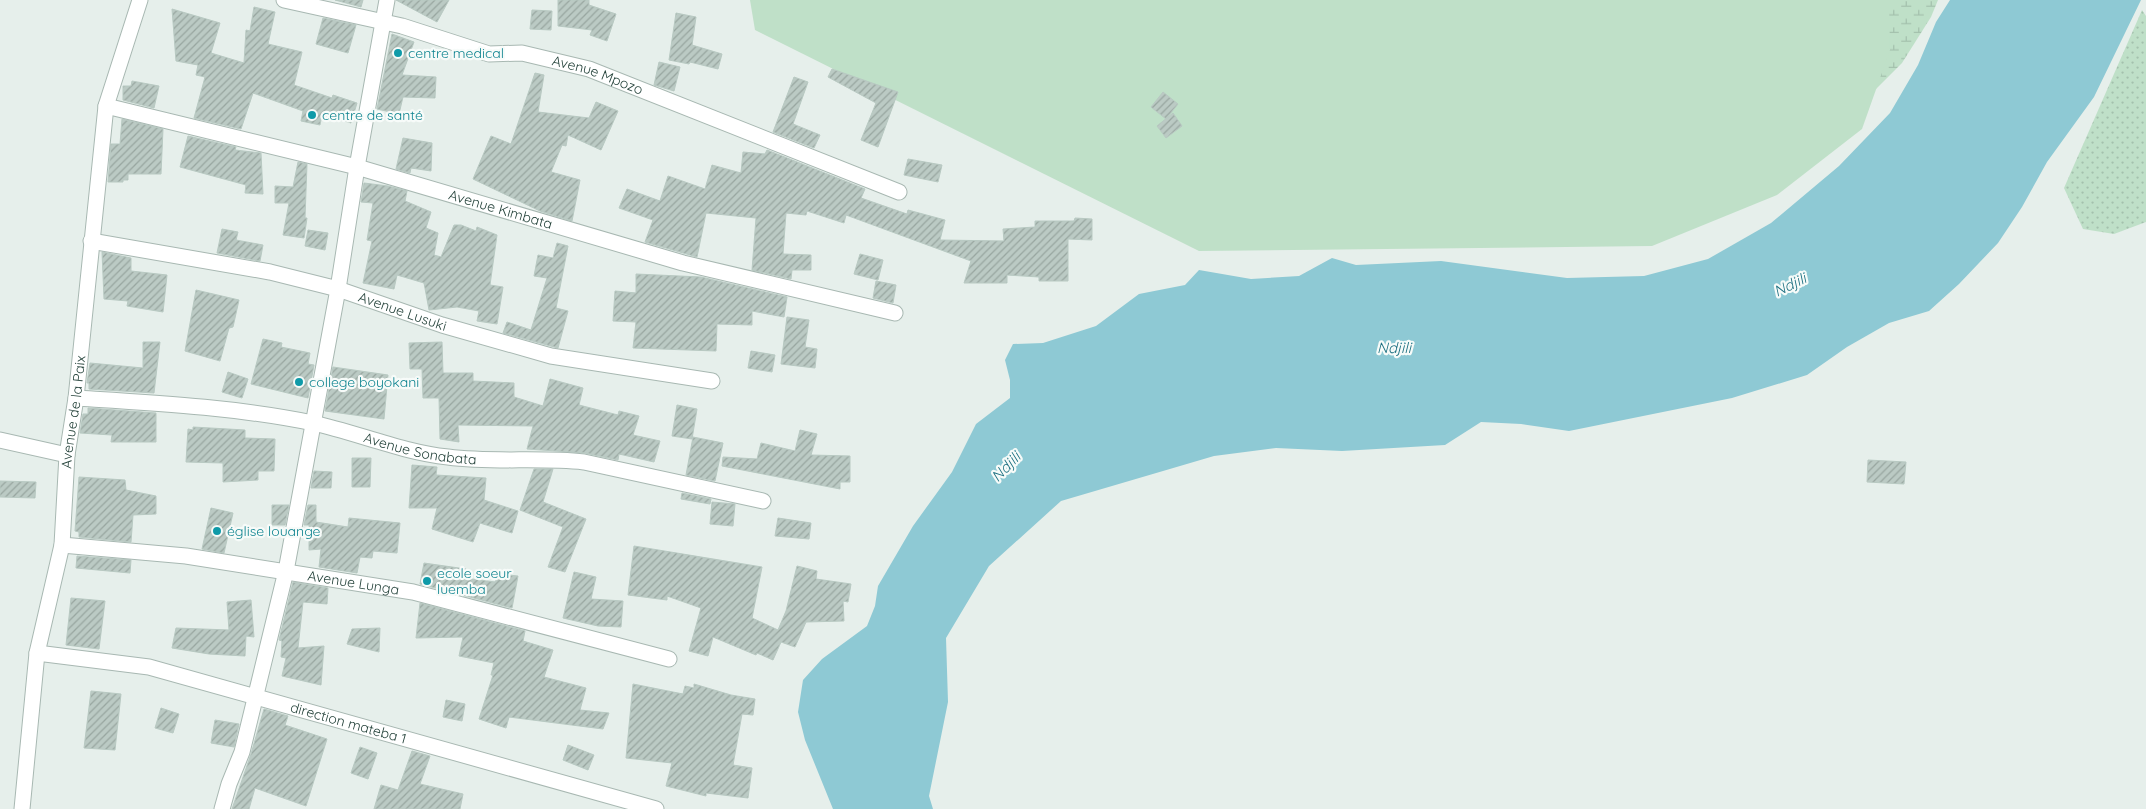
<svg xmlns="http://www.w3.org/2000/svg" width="2146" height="809" viewBox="0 0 2146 809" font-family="Quicksand,sans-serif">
  <defs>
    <pattern id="grass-dots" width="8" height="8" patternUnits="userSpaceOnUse" patternTransform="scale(1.25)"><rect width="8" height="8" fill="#bfe0c8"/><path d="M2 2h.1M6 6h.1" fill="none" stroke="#a4c1ad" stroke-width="1.8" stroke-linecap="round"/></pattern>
    <pattern id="wetland-marsh" width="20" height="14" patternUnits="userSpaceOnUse" patternTransform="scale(1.25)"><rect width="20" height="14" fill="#bfe0c8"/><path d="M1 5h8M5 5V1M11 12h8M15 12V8" fill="none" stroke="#a4c1ad"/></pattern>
    <pattern id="building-hatch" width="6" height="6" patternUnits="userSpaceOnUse" patternTransform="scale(1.25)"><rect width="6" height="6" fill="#bbcac4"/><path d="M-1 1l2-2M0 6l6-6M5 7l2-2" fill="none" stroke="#98a6a0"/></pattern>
  </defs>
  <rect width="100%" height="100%" fill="#e6efeb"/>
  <path fill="url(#grass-dots)" d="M2142 10 2146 16V222L2114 234 2083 229 2064 188Z"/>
  <path fill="url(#wetland-marsh)" d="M1812 0H1938L1931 17 1902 63 1857 108Z"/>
  <path fill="#bfe0c8" d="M750 0H1889L1890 50 1862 129 1777 195 1652 246 1199 251 755 30Z"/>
  <path fill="#8ec9d4" d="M1950 0H2141L2094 97 2047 162 2022 207 1998 243 1959 284 1929 311 1889 323 1847 347 1807 375 1732 398 1569 431 1521 424 1481 422 1445 445 1342 451 1276 448 1214 456 1061 501 989 566 946 638 948 702 929 796 933 809H833L805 740 798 712 803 680 822 659 867 626 875 606 878 586 913 526 952 472 976 424 1010 398V380L1005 360 1013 344 1043 343 1096 326 1139 294 1185 285 1199 270 1251 279 1299 276 1332 258 1356 265 1441 261 1567 278 1644 276 1708 259 1771 223 1839 166 1890 113 1918 65 1936 22Z"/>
  <g fill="url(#building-hatch)" stroke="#b8c9c2">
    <path d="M335 0H363L361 7Z"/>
    <path d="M396 0H449L437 22Z"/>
    <path d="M558 0H589V5L616 14 607 41 590 35 592 30 558 26Z"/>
    <path d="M254 7 275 12 268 44 302 52 294 85 332 98 333 95 357 103 351 123 322 114 320 125 301 121 303 111 253 93 241 129 194 118 205 77 196 75 198 65 176 61 172 9 220 23 211 53 244 63 246 30 250 31Z"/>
    <path d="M532 10 552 11 551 30 530 29Z"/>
    <path d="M676 13 696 17 692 45 722 54 718 69 690 62 689 64 669 60Z"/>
    <path d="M323 18 356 25 348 53 316 44Z"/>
    <path d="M392 34 414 42 402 75 436 77 435 98 403 97 399 114 377 109Z"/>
    <path d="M659 62 680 67 674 91 654 85Z"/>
    <path d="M832 69 898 92 878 147 861 140 876 103 828 77Z"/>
    <path d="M535 73 544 75 538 112 589 118 596 102 618 111 601 150 568 135 566 146 562 145 551 172 580 180 572 221 540 211 473 179 491 136 511 144Z"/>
    <path d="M794 77 808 82 793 124 820 135 814 148 773 132Z"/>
    <path d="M132 81 159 86 154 108 123 100V86H131Z"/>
    <path d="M1163 92 1178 104 1166 119 1151 107Z"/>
    <path d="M1173 113 1182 126 1166 138 1157 126Z"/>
    <path d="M122 119 163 129 161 174H128V180H123V182H108L111 144H120Z"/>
    <path d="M188 136 236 147 235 150 261 153 263 194 245 193 246 185 180 167Z"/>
    <path d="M403 138 432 143 431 171 411 168 410 173 396 169Z"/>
    <path d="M767 150 865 189 861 198 907 214 908 210 945 220 940 240 1004 241 1003 229 1035 227V221H1074L1075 218 1092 219V240L1068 239V281H1039V277L1007 275V283H964L971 261 846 215 844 223 807 211 806 215 786 213 783 254 811 255V270H792L791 279 752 270 756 218 706 213 697 257 645 242 653 220 619 208 627 189 660 201 668 176 705 189 712 165 741 173 743 152 765 154Z"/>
    <path d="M908 159 942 165 938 182 904 175Z"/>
    <path d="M298 162 307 164 305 218H307L304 238 283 235 289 203H275V186L293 187Z"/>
    <path d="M364 183 388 186 407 191 405 201 431 212 426 228 438 233 434 255 441 257 454 225H461L476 231 477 227 497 235 490 285 503 287 497 324 477 321 479 311 457 307 429 310 424 283 397 275 394 289 363 283 372 241 367 240 373 203 361 202Z"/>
    <path d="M222 229 238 232 236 240 263 245 260 261 217 253Z"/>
    <path d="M308 230 328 233 325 250 305 246Z"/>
    <path d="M557 243 568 246 556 308 568 311 558 348 503 333 507 322 531 330 547 278 534 276 538 255 553 258Z"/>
    <path d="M102 252 131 258V271L167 275 163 312 127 306 128 301 104 299Z"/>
    <path d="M860 254 883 260 878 280 854 274Z"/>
    <path d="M636 274 701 277 787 297 784 317 752 311V325L717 324 716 351 633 348 636 322 613 321 615 291 636 293Z"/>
    <path d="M876 281 896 285 893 303 873 298Z"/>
    <path d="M196 290 239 300 233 327 229 328 220 361 185 351Z"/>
    <path d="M787 317 809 320 805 347 817 349 815 368 781 364Z"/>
    <path d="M263 339 282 343 281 347 310 353 308 364 314 365 308 398 251 384Z"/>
    <path d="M143 342H160L154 393 89 389V383H87L90 363 143 368Z"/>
    <path d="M442 342 443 373H473V381L514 383V397L543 406 550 379 583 388 579 405 618 415 619 411 639 416 633 435 660 441 654 462 619 454 618 460 585 453 527 449 533 426 458 425 459 442 440 439 439 398H423L422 369H410L409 343Z"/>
    <path d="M751 351 775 355 772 372 748 368Z"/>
    <path d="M333 367 388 375 384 419 325 411Z"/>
    <path d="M228 372 248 379 242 398 222 392Z"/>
    <path d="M677 405 697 409 692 439 672 436Z"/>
    <path d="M88 408 156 413V442H111L112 435 80 433 83 414H88Z"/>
    <path d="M193 427 245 430V438L275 439 274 471H258V480L223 482V463L186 462 188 429 193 430Z"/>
    <path d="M800 430 817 434 811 455 850 456V482H840V489L722 466 723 457 757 459 761 443 795 451Z"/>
    <path d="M693 437 723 443 715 481 686 475Z"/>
    <path d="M352 458H371L370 487H352Z"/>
    <path d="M1868 460 1906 462 1904 484 1867 482Z"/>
    <path d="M412 465 437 467 436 475 486 478 484 500 518 511 512 533 480 523 473 542 432 529 437 508H409Z"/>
    <path d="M534 469H553L543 502 586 519 565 572 548 567 563 527 520 510Z"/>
    <path d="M314 471 332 472 331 488H311Z"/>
    <path d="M79 477 125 480 126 490 156 496V514L133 515 131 542 79 537V532L75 531Z"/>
    <path d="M0 481 36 482 35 498 0 497Z"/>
    <path d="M682 493 711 499 710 504 681 499Z"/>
    <path d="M712 502 735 504 733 526 710 524Z"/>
    <path d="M272 505H289L285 525H272Z"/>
    <path d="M308 505H316V522L348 527 349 518 400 523 397 553 373 551 372 558 360 557 357 573 319 567 321 549 309 550V525H304Z"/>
    <path d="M211 508 233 513 224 553 202 549Z"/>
    <path d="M778 518 811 523 809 539 775 536Z"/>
    <path d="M634 546 762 567 752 618 778 630 786 611 797 566 817 571 816 579 851 584 848 602 843 601 844 621 806 622 795 647 781 642 773 660 757 653 756 655 713 637 708 656 689 651 701 608 667 596V600L628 595Z"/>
    <path d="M77 556 131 560 130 573 76 568Z"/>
    <path d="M424 563 466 569 465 578 495 582 498 574 518 576 512 608 420 584Z"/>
    <path d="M574 572 596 577 591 599 623 601 621 627 598 626 563 618Z"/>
    <path d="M293 582 328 588 327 604 303 602 298 648 324 646 321 685 282 676 286 658 281 657 282 641 279 640Z"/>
    <path d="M71 598 105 601 99 649 66 645Z"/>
    <path d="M251 600 254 637 246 636 245 656 209 654 172 648 176 628 229 630 227 602Z"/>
    <path d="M420 603 525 631 523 641 553 650 544 677 586 688 580 710 609 713 603 729 509 717 506 728 479 719 493 675H491L494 663 459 656 463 637 416 638Z"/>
    <path d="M380 628 379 652 347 644 352 629Z"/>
    <path d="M633 684 683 694 685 686 694 688V684L731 695 755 699 753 715 742 714 733 765 752 768 748 798 706 793V796L666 786 672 763 626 758Z"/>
    <path d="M91 691 121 694 115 750 84 748Z"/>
    <path d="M446 700 465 704 462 721 443 717Z"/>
    <path d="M161 708 179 714 173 733 155 728Z"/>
    <path d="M264 709 288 716 285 725 327 739 306 806 255 788 249 809H232L251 754Z"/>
    <path d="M215 720 239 724 234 747 211 743Z"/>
    <path d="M568 745 594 755 588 770 563 760Z"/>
    <path d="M360 747 377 753 368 779 351 773Z"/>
    <path d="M412 751 430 756 420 784 463 794 460 809H374L381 785 398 790Z"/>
  </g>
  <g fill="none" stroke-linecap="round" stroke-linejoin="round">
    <g stroke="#a8b8b2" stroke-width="17">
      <g id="minor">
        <path id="s1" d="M284 0 402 26 489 54 522 53 589 69 899 192"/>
        <path id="s2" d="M106 106 357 167 683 263 895 313"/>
        <path id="s3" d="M91 241 270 272 338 289 442 325 551 356 712 381"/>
        <path id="s4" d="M76 398C155 403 235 407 313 423 358 433 402 452 448 457 493 463 539 457 584 462L763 501"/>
        <path d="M0 440 67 455"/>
        <path id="s5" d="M62 545 186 556 413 592 669 659"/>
        <path id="s6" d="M37 653 149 667 656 809"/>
        <path id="s7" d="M22 809 37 653 62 545 67 455 76 398 106 106 140 0"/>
        <path d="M222 809 229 784 242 752 286 571 338 289 357 167 387 0"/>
      </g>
    </g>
    <use href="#minor" stroke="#fff" stroke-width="15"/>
  </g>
  <g fill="#0f9aa8" stroke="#f7fbf9" stroke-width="2">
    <circle cx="398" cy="53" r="5"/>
    <circle cx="312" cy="115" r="5"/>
    <circle cx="299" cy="382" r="5"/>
    <circle cx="217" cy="531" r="5"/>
    <circle cx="427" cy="581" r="5"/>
  </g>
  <g text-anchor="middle" stroke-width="4.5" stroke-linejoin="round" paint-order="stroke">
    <g font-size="14" fill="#0d838f" stroke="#f7fbf9" text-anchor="start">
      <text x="408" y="58">centre medical</text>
      <text x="322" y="120">centre de santé</text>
      <text x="309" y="387">college boyokani</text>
      <text x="227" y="536">église louange</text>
      <text x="437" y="578">ecole soeur<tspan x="437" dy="16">luemba</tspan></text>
    </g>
    <g font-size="14" fill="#24423a" stroke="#f7fbf9">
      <text dy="5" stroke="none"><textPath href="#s1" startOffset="324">Avenue Mpozo</textPath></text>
      <text dy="5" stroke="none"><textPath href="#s2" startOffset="408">Avenue Kimbata</textPath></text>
      <text dy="5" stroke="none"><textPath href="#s3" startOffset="320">Avenue Lusuki</textPath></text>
      <text dy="5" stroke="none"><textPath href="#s7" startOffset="401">Avenue de la Paix</textPath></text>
      <text dy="5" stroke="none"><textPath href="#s4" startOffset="349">Avenue Sonabata</textPath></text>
      <text dy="5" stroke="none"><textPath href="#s5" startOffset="294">Avenue Lunga</textPath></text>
      <text dy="5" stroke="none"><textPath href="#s6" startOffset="320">direction mateba 1</textPath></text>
    </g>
    <g font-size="15" font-style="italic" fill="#1c6f80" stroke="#f7fbf9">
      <text transform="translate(1790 285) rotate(-26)" y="5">Ndjili</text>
      <text x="1394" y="353">Ndjili</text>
      <text transform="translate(1006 467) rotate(-46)" y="5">Ndjili</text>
    </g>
  </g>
</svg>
